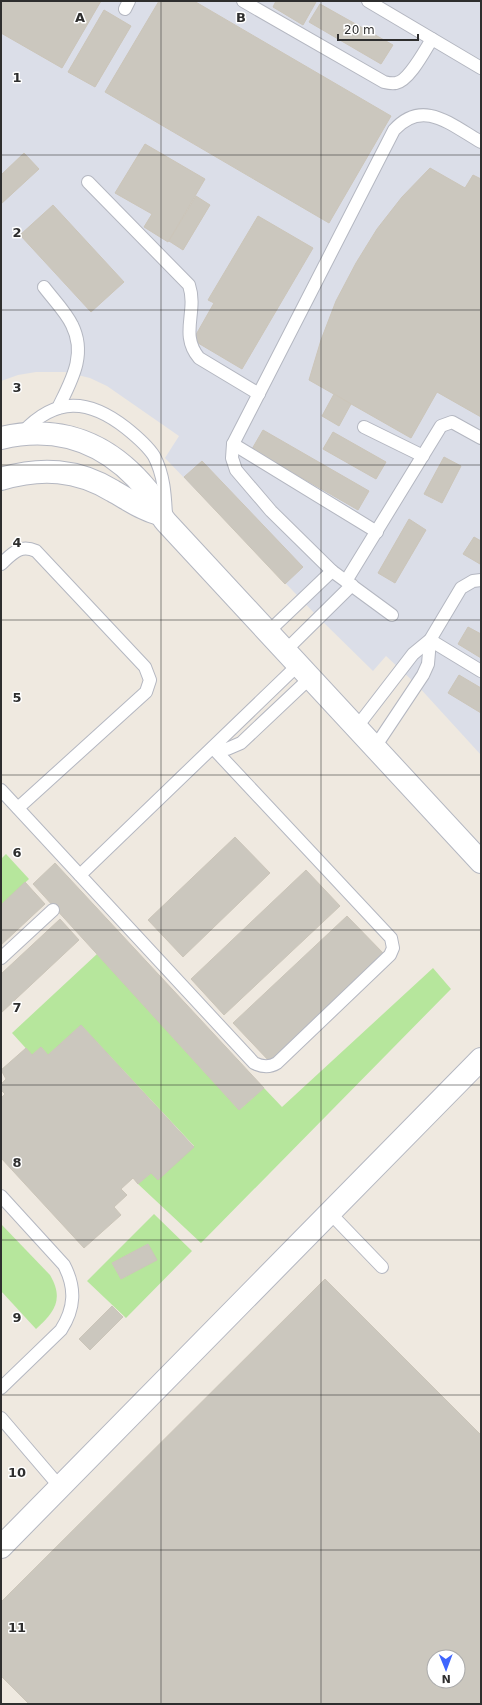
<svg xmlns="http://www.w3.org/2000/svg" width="482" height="1705" viewBox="0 0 482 1705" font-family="'DejaVu Sans',sans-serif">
  <rect width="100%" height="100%" fill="#efe9e0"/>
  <path fill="#dbdee8" d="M1 1H481V755L417 685 386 656 373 671 319 618 165 458 179 436 107 386 90 378 65 372H36L18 375 1 381Z"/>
  <g fill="#b6e69c" fill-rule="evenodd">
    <path d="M6 854 29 879 1 905V859Z"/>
    <path d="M97 954 239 1110 264 1088 282 1107 433 968 451 989 201 1243 138 1184 151 1173 158 1180 194 1146 81 1025 48 1055 41 1047 32 1055 12 1033Z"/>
    <path d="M154 1214 192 1251 126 1318 87 1281ZM148 1244 156 1260 121 1279 112 1263Z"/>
    <path d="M1 1224 50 1275C64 1299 55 1312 36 1329L1 1291Z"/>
  </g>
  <g fill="#cbc7be" stroke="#cbc5b9" fill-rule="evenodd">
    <path d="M1 1H101L62 68 1 33Z"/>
    <path d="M159 1H194L391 116 329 223 105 92Z"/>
    <path d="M276 1H314L316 2 303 25 273 7Z"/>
    <path d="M320 4 393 45 381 64 309 22Z"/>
    <path d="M104 10 131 26 95 87 68 72Z"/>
    <path d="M145 144 205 179 168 242 144 227 152 214 115 193Z"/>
    <path d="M24 153 39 169 1 204V175Z"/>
    <path d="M430 168 465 188 473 175 481 179V417L437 392 411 438 309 380 321 340 336 301 356 263 377 229 402 197Z"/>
    <path d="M196 196 210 205 183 250 169 241Z"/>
    <path d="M53 205 124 282 91 312 20 235Z"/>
    <path d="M258 216 313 248 242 369 193 340 214 303 208 300Z"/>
    <path d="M334 394 351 404 339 426 322 416Z"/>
    <path d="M263 430 369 491 358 510 252 449Z"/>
    <path d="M333 432 386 462 376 479 323 449Z"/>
    <path d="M444 457 461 466 442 503 424 494Z"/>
    <path d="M202 461 303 567 285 584 184 477Z"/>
    <path d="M409 519 426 530 395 583 378 573Z"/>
    <path d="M474 537 481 541 480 564 463 554Z"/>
    <path d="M468 627 481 634V658L458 644Z"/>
    <path d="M459 675 481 688V713L448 693Z"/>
    <path d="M235 837 270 873 183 957 148 920Z"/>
    <path d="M55 863 264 1088 239 1110 33 884Z"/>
    <path d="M306 870 340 906 224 1015 191 979Z"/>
    <path d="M25 882 45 904 1 945V905Z"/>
    <path d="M347 916 384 954 270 1062 233 1023Z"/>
    <path d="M60 919 79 940 1 1013V974Z"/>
    <path d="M81 1025 194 1147 158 1180 151 1173 138 1184 133 1178 121 1189 127 1195 114 1207 121 1215 84 1248 1 1158V1098L5 1094 1 1090V1084L6 1079 1 1070 26 1048 32 1055 41 1047 48 1055Z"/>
    <path d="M148 1244 157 1260 121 1279 112 1263Z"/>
    <path d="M325 1279 481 1435V1704H29L1 1676V1602ZM434 1657H458V1681H434Z"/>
    <path d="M112 1306 123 1317 90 1350 79 1339Z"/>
  </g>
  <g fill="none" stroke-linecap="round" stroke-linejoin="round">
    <g stroke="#b4b7c1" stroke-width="14">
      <g id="service">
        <path d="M243 1 384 82C388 83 392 84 396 83 409 81 425 50 432 39"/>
        <path d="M368 1 481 68"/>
        <path d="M125 9 129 1"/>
        <path d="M88 182 189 285C198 312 179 334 199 358L259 394"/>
        <path d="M44 287C53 299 66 312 72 325 87 355 71 381 58 408"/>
        <path d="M364 427 423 456"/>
        <path d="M22 433C56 396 89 399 126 428 136 436 147 445 154 456 164 475 165 495 166 515"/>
        <path d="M233 444 377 532"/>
        <path d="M1 564C13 553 20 544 36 551L145 667 150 680 146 692 18 808"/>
        <path d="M346 581 441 426 452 422 481 438"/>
        <path d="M392 615 332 571 271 511 236 470 232 458 233 444 394 130C423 98 451 125 481 142"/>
        <path d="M267 633 332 571"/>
        <path d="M430 640 481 671"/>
        <path d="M285 651 352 585"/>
        <path d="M356 728 413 654 430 640 461 588 473 581 481 580"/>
        <path d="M375 747 423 675 428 664 430 640"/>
        <path d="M213 748 227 749 241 743 311 677"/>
        <path d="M1 790 254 1063C262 1067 269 1068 277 1063L390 955 393 948 391 938 213 748"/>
        <path d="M80 875 298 665"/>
        <path d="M1 958 53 910"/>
        <path d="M1 1196 64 1265C76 1288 75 1308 61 1330L1 1388"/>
        <path d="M330 1213 382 1267"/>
        <path d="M1 1418 60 1487"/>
      </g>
    </g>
    <g stroke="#b4b7c1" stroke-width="24">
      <g id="minor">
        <path d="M1 438C60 424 109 443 148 491 156 501 158 513 166 522L481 862"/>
        <path d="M1 479C41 467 77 469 113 491 129 500 141 509 159 514"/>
        <path d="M1 1547 481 1059"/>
      </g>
    </g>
    <use href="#service" stroke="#fff" stroke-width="12"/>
    <use href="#minor" stroke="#fff" stroke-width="22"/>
  </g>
  <path fill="none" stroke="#2e2e2e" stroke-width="1" stroke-opacity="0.55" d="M161 1V1704M321 1V1704M1 155H481M1 310H481M1 465H481M1 620H481M1 775H481M1 930H481M1 1085H481M1 1240H481M1 1395H481M1 1550H481"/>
  <g font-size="13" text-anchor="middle" font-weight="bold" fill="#2e2e2e" stroke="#fff" stroke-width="3" stroke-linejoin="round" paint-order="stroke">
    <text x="80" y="22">A</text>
    <text x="241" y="22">B</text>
    <text x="17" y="82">1</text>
    <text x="17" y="237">2</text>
    <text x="17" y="392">3</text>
    <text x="17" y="547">4</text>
    <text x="17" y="702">5</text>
    <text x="17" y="857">6</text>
    <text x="17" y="1012">7</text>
    <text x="17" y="1167">8</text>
    <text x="17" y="1322">9</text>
    <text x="17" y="1477">10</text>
    <text x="17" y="1632">11</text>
  </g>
  <rect width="482" height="1705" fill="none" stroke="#2e2e2e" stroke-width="4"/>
  <g transform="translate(446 1669) rotate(179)"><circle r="19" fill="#ffffff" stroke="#ababab"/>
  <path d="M0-3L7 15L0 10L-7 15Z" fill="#3e65fe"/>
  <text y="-6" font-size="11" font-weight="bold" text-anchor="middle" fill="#2e2e2e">N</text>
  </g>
  <path d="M338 34v6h80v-6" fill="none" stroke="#2e2e2e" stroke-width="2"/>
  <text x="344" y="34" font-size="12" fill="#2e2e2e" stroke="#ffffff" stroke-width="3" paint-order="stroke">20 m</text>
</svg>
